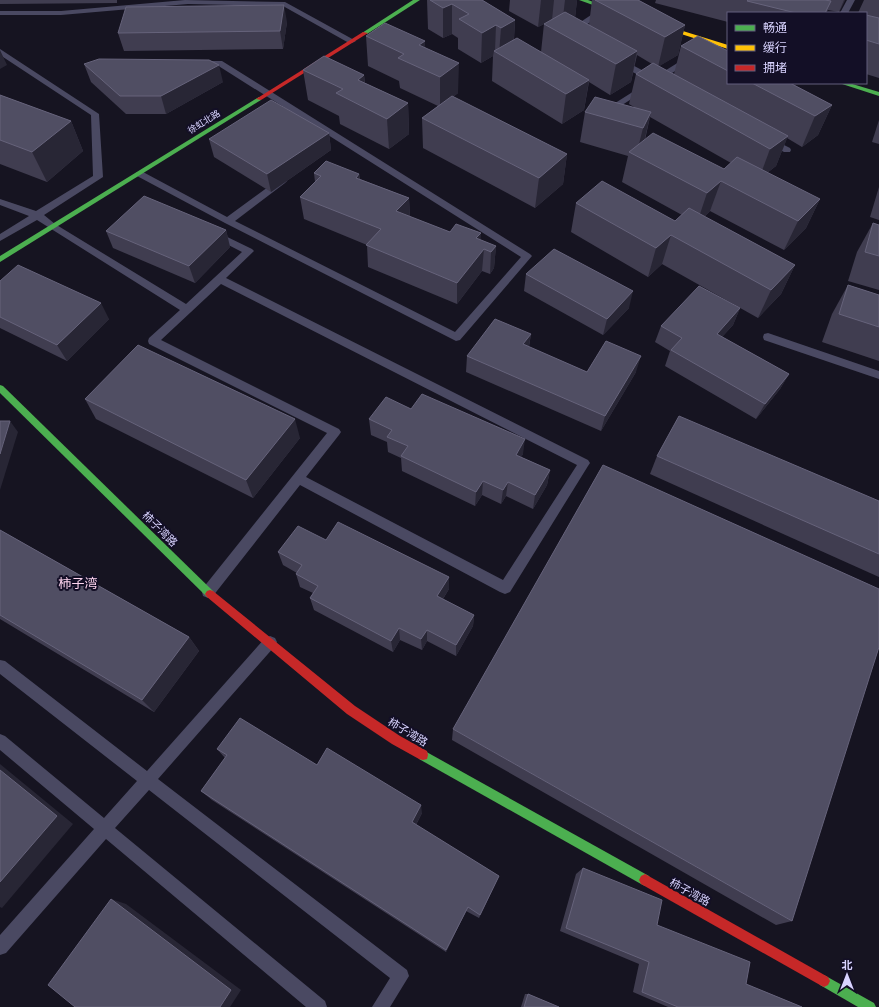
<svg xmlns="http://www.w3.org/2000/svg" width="879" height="1007" viewBox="0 0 879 1007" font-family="'Noto Sans','Noto Sans SC',sans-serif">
  <rect width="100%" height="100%" fill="#161421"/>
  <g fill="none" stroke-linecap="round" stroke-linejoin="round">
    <g fill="#4a4962" fill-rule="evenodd">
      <path d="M185 0 285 2 356 41 352 43H349L283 6 188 4 61 15H0V11H61Z"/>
      <path d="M847 0H855L848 13H840Z"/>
      <path d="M600 9H603L607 11 574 33H568L567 31Z"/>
      <path d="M0 49 99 114 103 177 44 215 55 224 186 304 242 252 211 236 209 234 211 232H217L252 249 254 251 226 278 588 460 590 463 588 466 510 592 505 594 500 592 300 485 213 596 208 598 203 596 202 592 203 588 327 433 149 344 148 341 149 338 180 310 37 220 0 241V234L29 216 0 205V199L36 211 93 176 91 115 0 55ZM221 284 577 465 503 580 306 477 339 435 341 432 339 429 161 340Z"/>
      <path d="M687 57H690L694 59 608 114H602L601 112 650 81 617 64V60H623L655 77Z"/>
      <path d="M198 61H222L530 254 532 256 460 340 456 341 225 223 137 176 135 174 137 172H143L227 217 279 179H285L287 181 285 183 235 221 455 332 521 257 217 65H201L197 63Z"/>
      <path d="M770 138 790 148 791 150 790 152H784L767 143 766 141Z"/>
      <path d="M768 333 879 371V379L764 340 763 337 764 334Z"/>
      <path d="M270 636 275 638 277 642 275 646 158 779 407 970 409 976 390 1007H372L390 978 149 790 115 828 325 1001 327 1007H306L106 839 6 953 0 955V935L94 829 0 750V734L5 736 104 818 137 781 0 674V660L5 661 147 771 265 638Z"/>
    </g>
    <g fill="#4caf50" fill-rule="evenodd">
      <path d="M413 0H420L367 34 362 33Z"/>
      <path d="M579 0H588L623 13 618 14Z"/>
      <path d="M839 83H849L879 92V96Z"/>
      <path d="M259 97 261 98V100L0 262V256Z"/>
      <path d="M0 385 3 386 213 591 215 594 213 597 210 598 207 597 0 393Z"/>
      <path d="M423 750 649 876 651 880 649 884 645 886 641 884 419 759 418 755 419 751Z"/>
      <path d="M824 975 874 1003 876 1007H858L820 985 818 981 820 977Z"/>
    </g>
    <path fill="#ffc107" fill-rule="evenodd" d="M653 23H657L728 45V49L653 25Z"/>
    <g fill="#c62828" fill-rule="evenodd">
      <path d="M363 32 368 33 261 100 256 99Z"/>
      <path d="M210 590 213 591 355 706 400 736 427 751 428 755 427 759 423 760 419 759 392 744 347 714 207 597 205 594 207 591Z"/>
      <path d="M645 874 828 977 830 981 828 985 824 987 820 985 641 884 639 880 641 876Z"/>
    </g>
  </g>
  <g fill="#403d50" fill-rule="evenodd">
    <path d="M0 0H117V3L0 4Z"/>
    <path d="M427 0H482L515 20 514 40 541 52 544 24 538 27 509 11 510 0H577L575 18 589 25 592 0H638L685 25 678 55 659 66 674 74 681 46 728 51V83H790L832 105 818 135 802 147 787 138 776 166 767 173 820 199 806 228 784 250 710 211 704 217 795 265 781 294 758 318 662 264 648 277 571 232 576 203 675 221 682 215 622 182 628 156 580 142 585 112 634 107 629 104 636 74 652 64 637 55 631 82 610 95 589 82 584 110 562 124 492 81 493 56 481 63 458 49V38L452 34 443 38 428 29ZM650 117 731 163 724 169 645 140Z"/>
    <path d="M656 0H845L839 12 828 10 826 13H728V22L655 3Z"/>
    <path d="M864 0H879V78L866 74V13H858Z"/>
    <path d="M287 22 283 49 124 51 118 33Z"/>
    <path d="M366 36 425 41V47L458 93 453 97 567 154 563 184 535 208 423 148 422 118 438 106 400 88 399 81 368 66Z"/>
    <path d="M84 64 223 82 166 114H126L91 82Z"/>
    <path d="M303 70 364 75 365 83 408 103 409 134 389 149 340 124 339 116 308 100Z"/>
    <path d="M0 95 71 121 83 151 47 182 0 164Z"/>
    <path d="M879 120V144L872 142Z"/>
    <path d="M329 133 331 150 271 192 214 157 209 139Z"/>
    <path d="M314 173 359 174 360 179 409 198 410 217 450 232 480 240 496 246 494 268 490 274 482 271 457 304 368 267 367 245 304 219 300 197 315 182Z"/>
    <path d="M879 187V220L870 217Z"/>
    <path d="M873 223 879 225V290L848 281 857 252Z"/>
    <path d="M226 230 230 247 195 283 113 248 106 231Z"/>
    <path d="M526 274 629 308 603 335 524 291Z"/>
    <path d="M0 281 109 319 67 361 0 328Z"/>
    <path d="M848 285 879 295V361L822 342 832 314Z"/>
    <path d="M740 308 733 325 722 337 789 374 780 389 756 419 665 366 670 351 655 342 661 326Z"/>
    <path d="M531 334 529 347 587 372H636L601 431 466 372 467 356Z"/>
    <path d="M85 399 300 438 253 498 96 419Z"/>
    <path d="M411 409 523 454 521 457 550 470 547 485 533 509 506 496 501 504 482 495 475 506 402 471 401 458 388 452 387 442 371 435 369 419Z"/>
    <path d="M657 456 879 501V577L650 474Z"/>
    <path d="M0 530 189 637 199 651 154 712 0 619Z"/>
    <path d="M326 540 449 577V589L443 599 474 615 473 626 456 656 427 641 422 650 400 640 393 652 314 610 310 598 313 593 300 587 296 574 297 573 283 565 278 552Z"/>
    <path d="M453 729 792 921 776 925 452 740Z"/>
    <path d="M217 749 317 765 422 813 416 825 499 876 479 918 466 911 446 952 212 800 201 791 225 758Z"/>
    <path d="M583 868 657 925 746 984 802 1007H668L633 992 639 964 560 931 576 874Z"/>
    <path d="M525 994H528L559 1007H521Z"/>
  </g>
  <g fill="#282635">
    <path d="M541 0H554L552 20 538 27Z"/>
    <path d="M565 0H577L575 18 562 25Z"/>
    <path d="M844 0H845L839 12Z"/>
    <path d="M452 4V34L443 38V8Z"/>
    <path d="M284 5 287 22 283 49 280 31Z"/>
    <path d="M515 20 513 50 499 54 501 28Z"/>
    <path d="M496 25 495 51H494L493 56 481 63 482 33Z"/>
    <path d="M685 25 678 55 658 67 665 37Z"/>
    <path d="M425 41V70L419 45Z"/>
    <path d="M0 50 7 65 0 69Z"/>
    <path d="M637 51 631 82 610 95 616 64Z"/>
    <path d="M459 63 458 93 440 107V77Z"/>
    <path d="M219 65 223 82 166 114 161 96Z"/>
    <path d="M364 75 367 106 358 80Z"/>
    <path d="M589 80 584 110 562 124 566 94Z"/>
    <path d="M408 103 409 134 389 149 387 119Z"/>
    <path d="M832 105 818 135 802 147 815 116Z"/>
    <path d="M651 112 644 142 636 156 643 128Z"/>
    <path d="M71 121 83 151 47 182 32 152Z"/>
    <path d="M329 133 331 150 271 192 267 174Z"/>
    <path d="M788 136 776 166 759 179 770 149Z"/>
    <path d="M567 154 563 184 535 208 539 178Z"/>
    <path d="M359 174 361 196 356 178Z"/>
    <path d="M721 181 710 211 697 223 707 193Z"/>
    <path d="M409 198 410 220 396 211Z"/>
    <path d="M820 199 806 228 784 250 798 221Z"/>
    <path d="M226 230 230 247 195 283 189 266Z"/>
    <path d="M481 233 480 254 484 249 482 271 457 304V283L476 238Z"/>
    <path d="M671 235 662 264 648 277 656 248Z"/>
    <path d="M496 246 494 268 490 274 491 252Z"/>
    <path d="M795 265 781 294 758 318 771 290Z"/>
    <path d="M633 291 629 308 603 335 607 319Z"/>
    <path d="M101 303 109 319 67 361 57 345Z"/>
    <path d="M740 308 733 325 710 350 717 334Z"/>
    <path d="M531 334 528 350 523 344Z"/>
    <path d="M641 356 636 372 601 431 605 416Z"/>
    <path d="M789 374 780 389 756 419 765 404Z"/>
    <path d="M295 419 300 438 253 498 246 480Z"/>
    <path d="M10 421 18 432 0 490V454Z"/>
    <path d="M525 439 523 454 514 470 516 455Z"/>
    <path d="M550 470 547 485 533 509 535 495Z"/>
    <path d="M483 481 482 495 475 506 476 492Z"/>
    <path d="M508 482 506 496 501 504 503 490Z"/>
    <path d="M449 577V589L437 608V596Z"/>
    <path d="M474 615 473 626 456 656V645Z"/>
    <path d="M399 628 400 640 393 652 391 641Z"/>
    <path d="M427 630V641L422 650 421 639Z"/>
    <path d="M189 637 199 651 154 712 142 700Z"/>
    <path d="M0 764 73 824 2 908 0 907Z"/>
    <path d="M421 805 422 813 413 830 412 822Z"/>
    <path d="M111 899 126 904 241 990 230 1007H220Z"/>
    <path d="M468 907 466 911 446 952V950Z"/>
  </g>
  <g fill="#504e63" stroke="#66637b">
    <path d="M430 0H482L515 20 501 28 496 25 482 33 459 19 469 14 452 4 443 8Z"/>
    <path d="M595 0H638L685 25 665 37Z"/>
    <path d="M748 0H825L831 1 825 13H796L747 1Z"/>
    <path d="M284 5 280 31 118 33 126 7Z"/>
    <path d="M565 12 637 51 616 64 544 24Z"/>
    <path d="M866 15 879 18V44L866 40Z"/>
    <path d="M385 23 425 41 419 45 459 63 440 77 398 58 404 54 366 36Z"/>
    <path d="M698 36 728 51V71L681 46Z"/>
    <path d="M517 38 589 80 566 94 494 51Z"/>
    <path d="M324 56 364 75 358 80 408 103 387 119 336 93 343 89 303 70Z"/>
    <path d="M99 59 209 60 219 65 161 96H120L84 64Z"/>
    <path d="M653 63 788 136 770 149 636 74Z"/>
    <path d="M752 83H790L832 105 815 116Z"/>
    <path d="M0 95 71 121 32 152 0 140Z"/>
    <path d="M452 96 567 154 539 178 422 118Z"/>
    <path d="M595 97 651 112 643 128 585 112Z"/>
    <path d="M271 100 329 133 267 174 209 139Z"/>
    <path d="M653 133 724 169 737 157 820 199 798 221 721 181 707 193 629 152Z"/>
    <path d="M326 161 359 174 356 178 409 198 396 211 450 232 456 224 481 233 476 238 496 246 491 252 484 249 457 283 366 245 381 229 300 197 321 176 314 173Z"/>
    <path d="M602 181 675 221 689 208 795 265 771 290 671 235 656 248 576 203Z"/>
    <path d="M144 196 226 230 189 266 106 231Z"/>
    <path d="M873 223 879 225V256L865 252Z"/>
    <path d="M554 249 633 291 607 319 526 274Z"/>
    <path d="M18 265 101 303 57 345 0 317V281Z"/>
    <path d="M848 285 879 295V327L839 314Z"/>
    <path d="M699 286 740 308 717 334 789 374 765 404 671 350 682 338 661 326Z"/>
    <path d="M495 319 531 334 523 344 587 372 606 341 641 356 605 416 467 356Z"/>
    <path d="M138 345 295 419 246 480 85 399Z"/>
    <path d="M422 394 525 439 516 455 550 470 535 495 508 482 503 490 483 481 476 492 401 456 408 446 387 437 392 430 369 419 386 397 411 409Z"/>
    <path d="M679 416 879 501V554L657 456Z"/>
    <path d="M0 421H10L0 454Z"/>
    <path d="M603 465 879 589V647L792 921 453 729Z"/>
    <path d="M338 522 449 577 437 596 474 615 456 645 427 630 421 639 399 628 391 641 310 598 318 586 296 574 302 565 278 552 298 526 326 540Z"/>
    <path d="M0 530 189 637 142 700 0 615Z"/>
    <path d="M240 718 317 765 327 748 421 805 412 822 499 876 480 915 468 907 446 950 201 791 227 755 217 749Z"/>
    <path d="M0 770 57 816 0 882Z"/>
    <path d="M583 868 662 900 657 925 750 962 746 984 802 1007H678L642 992 649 962 566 928Z"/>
    <path d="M111 899 231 990 220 1007H75L48 985Z"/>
    <path d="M528 994 559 1007H524Z"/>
  </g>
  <g text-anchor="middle" stroke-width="4" stroke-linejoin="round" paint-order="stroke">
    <g font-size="9" fill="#d9d4ff" stroke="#130f26">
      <text transform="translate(204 122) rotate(-32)" y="3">徐虹北路</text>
    </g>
    <g font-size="11" fill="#d9d4ff" stroke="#130f26">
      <text transform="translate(160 529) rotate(45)" y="4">柿子湾路</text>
      <text transform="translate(408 732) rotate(31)" y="4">柿子湾路</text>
      <text transform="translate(690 892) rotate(29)" y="4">柿子湾路</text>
    </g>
    <g font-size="13" fill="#ffd6f0" stroke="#130f26">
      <text x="78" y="588">柿子湾</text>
    </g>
  </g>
  <rect x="727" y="12" width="140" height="72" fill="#130f26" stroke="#625e7d"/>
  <rect x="735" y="25" width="20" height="6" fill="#4caf50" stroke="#625e7d"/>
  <text x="763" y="32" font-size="12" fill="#d9d4ff">畅通</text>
  <rect x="735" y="45" width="20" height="6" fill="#ffc107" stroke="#625e7d"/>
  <text x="763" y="52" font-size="12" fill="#d9d4ff">缓行</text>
  <rect x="735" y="65" width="20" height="6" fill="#c62828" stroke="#625e7d"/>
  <text x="763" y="72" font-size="12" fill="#d9d4ff">拥堵</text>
  <g transform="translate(847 975)" stroke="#130f26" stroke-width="3" paint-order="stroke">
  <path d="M0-3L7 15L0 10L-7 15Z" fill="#d9d4ff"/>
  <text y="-6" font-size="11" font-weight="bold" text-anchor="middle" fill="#d9d4ff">北</text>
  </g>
</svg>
